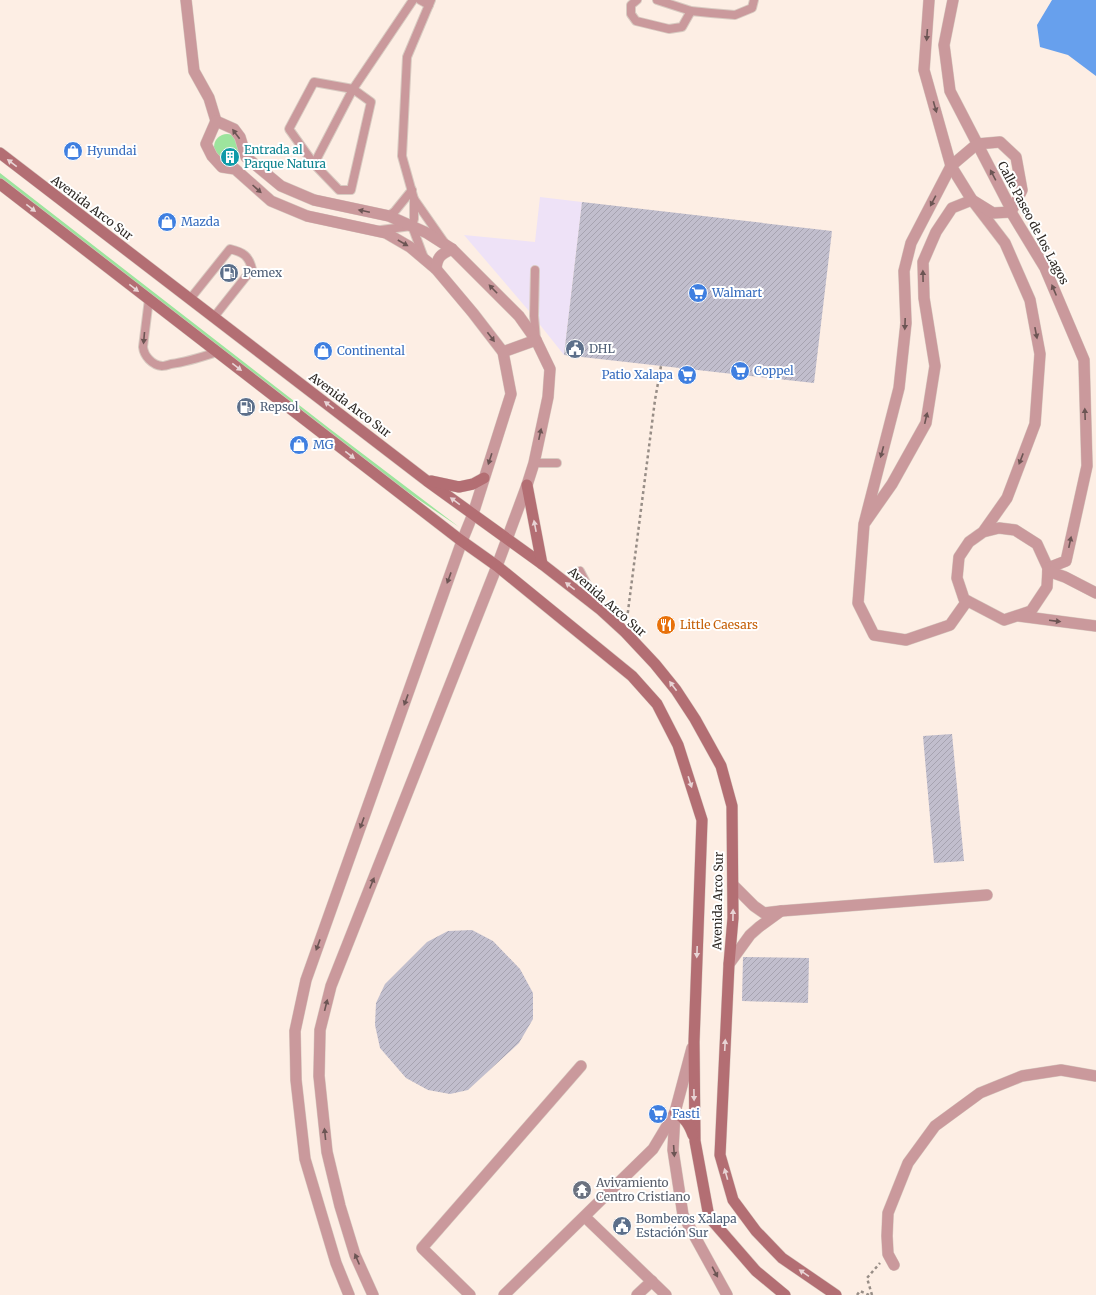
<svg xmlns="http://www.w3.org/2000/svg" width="1096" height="1295" viewBox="0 0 1096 1295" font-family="Merriweather,serif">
  <defs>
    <pattern id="building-hatch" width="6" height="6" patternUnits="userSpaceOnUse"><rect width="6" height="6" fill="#c1becd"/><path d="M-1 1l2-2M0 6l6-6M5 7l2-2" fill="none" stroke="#a6a3b0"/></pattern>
  </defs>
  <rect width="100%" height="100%" fill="#fdeee4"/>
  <path fill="#eee2f7" d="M540 197 582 202 564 355 529 311 464 235 535 242Z"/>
  <g fill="#9de49d">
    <circle cx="227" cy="147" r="13"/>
    <path d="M0 173 330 429 459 527 325 436 0 184Z"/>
  </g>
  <path fill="#67a0ed" d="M1052 0H1096V76L1068 55 1040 47 1037 25Z"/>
  <g fill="url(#building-hatch)">
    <path d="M582 202 832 231 814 383 564 355Z"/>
    <path d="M952 734 964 861 934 863 923 736Z"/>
    <path d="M472 930 493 941 520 969 533 993V1019L519 1043 468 1090 450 1094 428 1090 406 1078 380 1048 375 1025 376 1003 385 984 427 942 448 931Z"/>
    <path d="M743 957 809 958 808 1003 742 1001Z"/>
  </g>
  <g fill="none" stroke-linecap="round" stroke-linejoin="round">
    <g stroke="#d8cac1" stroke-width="10">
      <g id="service">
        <path d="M420 0 429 5"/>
        <path d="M637 0 631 5V14L636 21 669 29 682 27 691 11"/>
        <path d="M657 0 691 11 711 13 735 15 752 8 754 0"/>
        <path d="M314 82 353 89 371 102 351 190H339L314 164 289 129Z"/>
        <path d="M314 164 353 89 413 0"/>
        <path d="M414 199 444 242"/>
        <path d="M389 216 395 211 412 190"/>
        <path d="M381 230 411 226"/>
        <path d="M424 258 412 226 414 219V199L402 156 407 57 431 0"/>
        <path d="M535 270 534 316 536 339"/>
        <path d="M149 299 143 347C144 356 152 365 162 366 164 366 168 365 171 364 187 362 202 357 217 352"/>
        <path d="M190 299 230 249C243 252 249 256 252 269L214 317"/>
        <path d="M534 463H557"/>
        <path d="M580 571 598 606"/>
      </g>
    </g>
    <g stroke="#d8cac1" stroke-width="12">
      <g id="minor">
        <path d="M186 0 194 71 209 98 216 121"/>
        <path d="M929 0 924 70 951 166 972 200 1005 243 1030 300 1040 354 1035 424 1007 498 983 532 969 542 959 557 957 578 964 599 1004 620 1031 611 1047 587 1048 568 1037 544 1015 530 999 528 983 532"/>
        <path d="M953 0 944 45 950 91 1010 207 1011 212 1045 268 1084 360 1087 466 1066 561 1048 568"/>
        <path d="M216 121 234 129 240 137 246 157 281 186 314 200 389 216 427 233 452 249 519 316 536 340 550 369 548 397 534 463 527 485 497 566"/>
        <path d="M216 121 206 144 212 156 222 167 235 169 271 201 307 216 386 233 410 247 436 269 473 313 503 352 511 394 473 514 462 541"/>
        <path d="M436 269C437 257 441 254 452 249"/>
        <path d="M503 352 536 340"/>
        <path d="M864 524 892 484 926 423 935 366 924 298 923 262 936 232 952 208 972 200 993 213 1011 212 1022 190 1016 157 1000 142 977 144 951 166 911 243 904 271 906 323 899 388 864 524 858 603 874 635 906 640 950 625 967 601"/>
        <path d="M1048 571 1065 577 1096 593"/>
        <path d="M1019 616 1096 626"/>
        <path d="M781 911 987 895"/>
        <path d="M729 964 750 935 759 927 781 911 764 913 754 906 733 885"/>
        <path d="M585 1217 666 1295"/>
        <path d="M894 1265 888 1254 887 1236 888 1213 908 1163 935 1126 980 1093 1022 1076 1061 1070 1096 1076"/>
        <path d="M470 1295 422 1248 581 1066"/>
        <path d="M637 1295 652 1281"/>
      </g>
    </g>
    <g stroke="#d8cac1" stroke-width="12">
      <g id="tertiary">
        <path d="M692 1048 675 1112 673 1150 683 1215 727 1295"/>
        <path d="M349 1295 336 1263 305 1159 296 1080 295 1031 306 980 462 541"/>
        <path d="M373 1295 355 1255 340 1206 327 1152 319 1076 320 1030 331 986 497 566"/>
        <path d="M504 1295 653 1149 674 1114"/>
      </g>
    </g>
    <g stroke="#d8cac1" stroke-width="12">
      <g id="secondary">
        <path d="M0 153 427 481 542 564 601 610 625 632 655 664 676 690 695 719 721 766 732 806 733 918 729 964 720 1155 733 1200 756 1231 782 1258 836 1295"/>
        <path d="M0 184 459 539 497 566 632 676 657 704 678 745 702 820 694 1042 695 1141 709 1217 756 1271 785 1295"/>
        <path d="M431 481 459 487 473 484 484 478"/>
        <path d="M527 485 542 564"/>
        <path d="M675 1112C685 1118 689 1124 693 1135"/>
      </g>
    </g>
    <g stroke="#978d86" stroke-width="2.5" stroke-dasharray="3 3" stroke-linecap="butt">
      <path d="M627 619 655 400 661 366"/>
      <path d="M857 1295 860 1291 869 1295"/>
      <path d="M872 1295 867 1278 880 1263"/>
    </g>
    <use href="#service" stroke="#ca999c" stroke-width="8"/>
    <use href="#minor" stroke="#ca999c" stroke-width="11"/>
    <use href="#tertiary" stroke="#ca999c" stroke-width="11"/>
    <use href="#secondary" stroke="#b36e73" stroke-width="11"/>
  </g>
  <defs><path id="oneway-solid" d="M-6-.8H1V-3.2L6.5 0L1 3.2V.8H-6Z"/></defs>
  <g fill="#6c5554">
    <use href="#oneway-solid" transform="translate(927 35) rotate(94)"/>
    <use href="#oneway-solid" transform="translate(935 107) rotate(74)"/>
    <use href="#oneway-solid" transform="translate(236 134) rotate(-127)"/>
    <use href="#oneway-solid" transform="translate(993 175) rotate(-118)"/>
    <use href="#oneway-solid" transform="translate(257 189) rotate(42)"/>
    <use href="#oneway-solid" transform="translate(933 201) rotate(118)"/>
    <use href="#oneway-solid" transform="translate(364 211) rotate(-168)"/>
    <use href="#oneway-solid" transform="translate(403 243) rotate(30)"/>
    <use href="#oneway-solid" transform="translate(923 276) rotate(-91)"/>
    <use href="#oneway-solid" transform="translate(493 289) rotate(-134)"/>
    <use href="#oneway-solid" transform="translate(1054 290) rotate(-113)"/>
    <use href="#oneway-solid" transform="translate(905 324) rotate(92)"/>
    <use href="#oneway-solid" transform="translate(1036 333) rotate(79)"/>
    <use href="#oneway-solid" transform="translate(491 337) rotate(53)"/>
    <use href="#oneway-solid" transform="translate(144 338) rotate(95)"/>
    <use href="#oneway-solid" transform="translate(1085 414) rotate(-92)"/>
    <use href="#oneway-solid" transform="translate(926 418) rotate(-77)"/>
    <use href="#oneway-solid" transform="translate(540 434) rotate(-78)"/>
    <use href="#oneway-solid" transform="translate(882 452) rotate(105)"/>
    <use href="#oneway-solid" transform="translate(490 459) rotate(108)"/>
    <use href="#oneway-solid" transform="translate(1021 459) rotate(111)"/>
    <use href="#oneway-solid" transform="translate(1070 542) rotate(-78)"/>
    <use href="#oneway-solid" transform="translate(449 578) rotate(110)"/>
    <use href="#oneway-solid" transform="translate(1055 621) rotate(7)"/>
    <use href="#oneway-solid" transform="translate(406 700) rotate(110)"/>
    <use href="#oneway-solid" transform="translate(362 823) rotate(110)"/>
    <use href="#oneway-solid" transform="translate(372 883) rotate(-68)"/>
    <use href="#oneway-solid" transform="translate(318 945) rotate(110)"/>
    <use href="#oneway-solid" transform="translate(326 1005) rotate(-76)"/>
    <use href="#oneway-solid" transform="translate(325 1134) rotate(-96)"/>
    <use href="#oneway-solid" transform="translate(674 1151) rotate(86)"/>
    <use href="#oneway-solid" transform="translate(357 1259) rotate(-113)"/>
    <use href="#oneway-solid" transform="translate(715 1272) rotate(62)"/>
  </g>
  <g fill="#e8d4d5">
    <use href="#oneway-solid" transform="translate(12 163) rotate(-143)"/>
    <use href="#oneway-solid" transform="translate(31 208) rotate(38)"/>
    <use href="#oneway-solid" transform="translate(134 288) rotate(38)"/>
    <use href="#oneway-solid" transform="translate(237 367) rotate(38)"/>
    <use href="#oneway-solid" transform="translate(329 405) rotate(-143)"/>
    <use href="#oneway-solid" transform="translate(350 455) rotate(38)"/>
    <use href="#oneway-solid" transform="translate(455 501) rotate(-144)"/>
    <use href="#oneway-solid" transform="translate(535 526) rotate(-101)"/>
    <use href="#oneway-solid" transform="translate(570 586) rotate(-142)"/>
    <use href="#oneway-solid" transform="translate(673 686) rotate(-127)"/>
    <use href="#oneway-solid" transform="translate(690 782) rotate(72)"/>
    <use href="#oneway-solid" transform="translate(733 915) rotate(-89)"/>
    <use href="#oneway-solid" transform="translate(697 952) rotate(92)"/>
    <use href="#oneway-solid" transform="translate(725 1045) rotate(-87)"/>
    <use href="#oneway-solid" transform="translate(694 1095) rotate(89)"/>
    <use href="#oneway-solid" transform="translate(726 1174) rotate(-106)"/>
    <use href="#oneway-solid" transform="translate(804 1273) rotate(-146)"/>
  </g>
  <defs>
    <g id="shop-disc" transform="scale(1)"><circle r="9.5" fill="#3f7fe0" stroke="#fff"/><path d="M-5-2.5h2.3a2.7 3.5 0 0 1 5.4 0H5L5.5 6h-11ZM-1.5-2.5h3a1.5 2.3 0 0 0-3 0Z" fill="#fff"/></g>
    <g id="building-disc" transform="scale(1)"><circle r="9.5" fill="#0f9aa8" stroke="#fff"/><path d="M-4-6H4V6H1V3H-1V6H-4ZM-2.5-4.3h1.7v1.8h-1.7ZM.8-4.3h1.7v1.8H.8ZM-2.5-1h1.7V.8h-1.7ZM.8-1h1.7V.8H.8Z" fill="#fff"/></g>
    <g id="fuel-disc" transform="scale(1)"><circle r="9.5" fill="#5c6f8a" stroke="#fff"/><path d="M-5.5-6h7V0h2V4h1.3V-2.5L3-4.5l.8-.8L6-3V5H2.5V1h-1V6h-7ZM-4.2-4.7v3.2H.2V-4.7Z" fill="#fff"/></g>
    <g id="supermarket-disc" transform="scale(1)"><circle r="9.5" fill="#3f7fe0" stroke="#fff"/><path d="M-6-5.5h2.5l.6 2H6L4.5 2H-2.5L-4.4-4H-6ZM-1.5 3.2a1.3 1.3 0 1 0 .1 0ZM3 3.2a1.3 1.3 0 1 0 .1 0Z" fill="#fff"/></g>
    <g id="civic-disc" transform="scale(1)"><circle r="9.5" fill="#5c6f8a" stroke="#fff"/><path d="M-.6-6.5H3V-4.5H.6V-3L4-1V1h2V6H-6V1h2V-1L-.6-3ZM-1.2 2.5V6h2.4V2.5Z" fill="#fff"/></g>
    <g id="restaurant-disc" transform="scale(1)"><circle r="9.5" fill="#e8710a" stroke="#fff"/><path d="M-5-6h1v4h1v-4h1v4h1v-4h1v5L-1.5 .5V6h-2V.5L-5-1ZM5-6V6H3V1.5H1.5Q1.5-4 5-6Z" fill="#fff"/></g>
    <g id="temple-disc" transform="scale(1)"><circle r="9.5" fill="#6b7280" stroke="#fff"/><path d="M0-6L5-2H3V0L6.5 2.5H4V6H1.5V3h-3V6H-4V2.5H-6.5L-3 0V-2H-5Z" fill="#fff"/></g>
  </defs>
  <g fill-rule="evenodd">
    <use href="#shop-disc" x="73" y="151"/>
    <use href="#building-disc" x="230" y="157"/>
    <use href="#shop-disc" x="167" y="222"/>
    <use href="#fuel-disc" x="229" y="273"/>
    <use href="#supermarket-disc" x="698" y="293"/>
    <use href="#civic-disc" x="575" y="349"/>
    <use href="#shop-disc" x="323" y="351"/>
    <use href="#supermarket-disc" x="740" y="371"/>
    <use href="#supermarket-disc" x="687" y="375"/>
    <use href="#fuel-disc" x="246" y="407"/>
    <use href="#shop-disc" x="299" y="445"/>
    <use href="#restaurant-disc" x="666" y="625"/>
    <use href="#supermarket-disc" x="658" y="1114"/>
    <use href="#temple-disc" x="582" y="1190"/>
    <use href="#civic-disc" x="622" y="1226"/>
  </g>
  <g text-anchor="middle" stroke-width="4" stroke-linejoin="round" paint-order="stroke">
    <g font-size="12" fill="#0d838f" stroke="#fff" text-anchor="start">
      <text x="244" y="154">Entrada al<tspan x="244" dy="14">Parque Natura</tspan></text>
    </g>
    <g font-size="12" fill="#366cbe" stroke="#fff" text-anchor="start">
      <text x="87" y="155">Hyundai</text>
      <text x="181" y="226">Mazda</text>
      <text x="712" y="297">Walmart</text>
      <text x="337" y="355">Continental</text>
      <text x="754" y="375">Coppel</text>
      <text x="673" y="379" text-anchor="end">Patio Xalapa</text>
      <text x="313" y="449">MG</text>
      <text x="672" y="1118">Fasti</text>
    </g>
    <g font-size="12" fill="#2d2824" stroke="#fff">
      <text transform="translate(92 208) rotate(37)" y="4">Avenida Arco Sur</text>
      <text transform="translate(1033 223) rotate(62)" y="4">Calle Paseo de los Lagos</text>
      <text transform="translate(350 405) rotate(37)" y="4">Avenida Arco Sur</text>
      <text transform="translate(607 602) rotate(41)" y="4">Avenida Arco Sur</text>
      <text transform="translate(718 901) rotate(-89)" y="4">Avenida Arco Sur</text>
    </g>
    <g font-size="12" fill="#4e5e75" stroke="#fff" text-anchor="start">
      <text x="243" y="277">Pemex</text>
      <text x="589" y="353">DHL</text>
      <text x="260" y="411">Repsol</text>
      <text x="636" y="1223">Bomberos Xalapa<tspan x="636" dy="14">Estación Sur</tspan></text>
    </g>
    <g font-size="12" fill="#c56008" stroke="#fff" text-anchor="start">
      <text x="680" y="629">Little Caesars</text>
    </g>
    <g font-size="12" fill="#5b616d" stroke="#fff" text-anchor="start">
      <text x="596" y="1187">Avivamiento<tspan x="596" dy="14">Centro Cristiano</tspan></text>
    </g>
  </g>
</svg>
